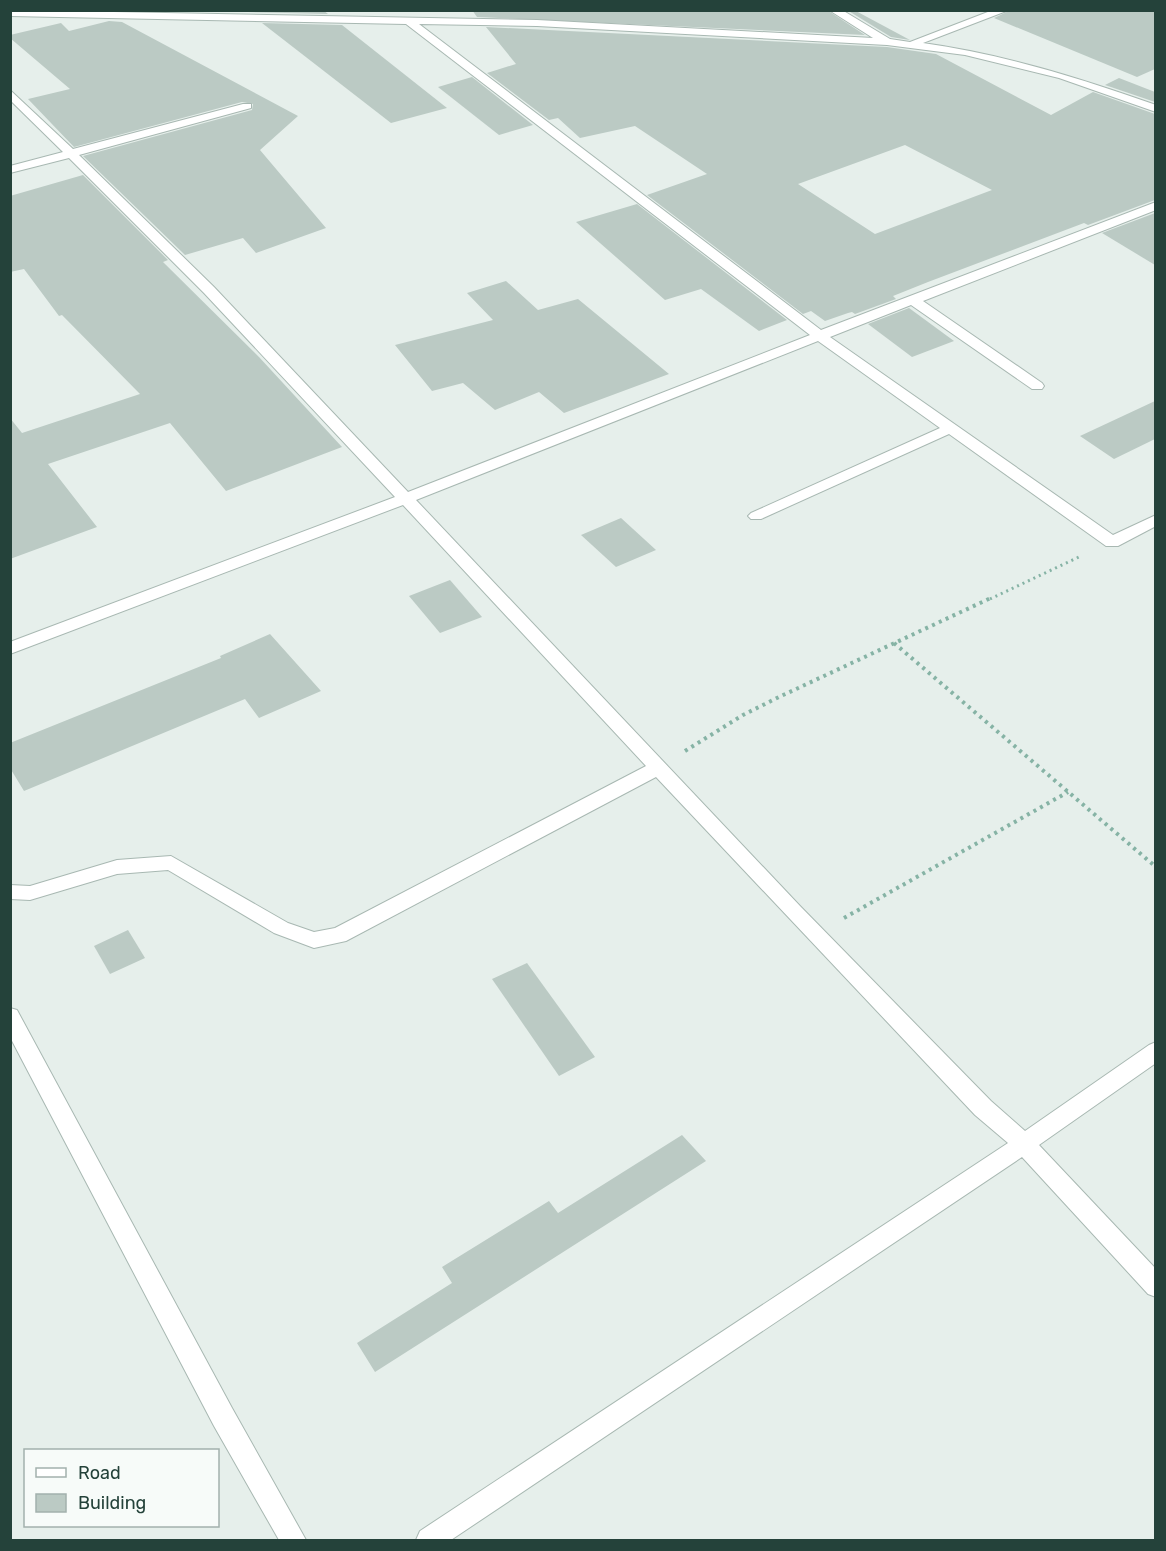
<svg xmlns="http://www.w3.org/2000/svg" width="1166" height="1551" viewBox="0 0 1166 1551" font-family="Rubik,sans-serif">
  <rect width="100%" height="100%" fill="#e6efeb"/>
  <g fill="#bbcac4" fill-rule="evenodd">
    <path d="M246 10H323L328 14 248 12Z"/>
    <path d="M472 10H827L865 35 477 17Z"/>
    <path d="M847 10H854L910 40 891 37Z"/>
    <path d="M1011 10H1155V69L1137 77 994 18Z"/>
    <path d="M109 21 122 22 298 116 260 150 326 228 256 253 243 238 185 255 83 156 252 110 253 104 242 102 74 147 28 99 70 89 10 38V35L61 23 69 31Z"/>
    <path d="M262 23 342 25 447 108 391 123Z"/>
    <path d="M486 27 887 47 936 54 1051 115 1093 92 1155 114V200L1088 225 1084 223 928 282 893 296 896 299 855 314 852 312 848 313 825 321 811 311 803 314 647 195 707 174 635 126 580 138 558 118 549 120 487 73 516 64ZM905 145 992 190 875 234 798 184Z"/>
    <path d="M472 77 533 125 499 135 438 87Z"/>
    <path d="M1119 78 1155 92V102L1105 85Z"/>
    <path d="M83 175 168 260 163 262 259 357 342 447 226 491 170 423 48 464 97 527 10 559V418L22 433 140 394 62 315 59 316 24 269 10 272V196Z"/>
    <path d="M637 204 787 320 759 331 701 289 665 300 576 222Z"/>
    <path d="M1155 213V265L1102 233Z"/>
    <path d="M506 281 538 310 578 299 669 374 564 413 539 392 495 410 463 383 432 391 395 345 493 320 467 293Z"/>
    <path d="M909 308 954 341 912 357 868 324Z"/>
    <path d="M1155 401V439L1114 459 1080 436Z"/>
    <path d="M621 518 656 550 616 567 581 535Z"/>
    <path d="M450 580 482 617 440 633 409 596Z"/>
    <path d="M270 634 321 691 259 718 245 699 24 791 10 768V743L221 658 220 656Z"/>
    <path d="M128 930 145 958 110 974 94 946Z"/>
    <path d="M527 963 595 1057 559 1076 492 979Z"/>
    <path d="M682 1135 706 1161 375 1372 357 1343 452 1283 442 1267 549 1201 558 1213Z"/>
  </g>
  <g fill="none" stroke-linecap="round" stroke-linejoin="round">
    <g stroke="#a8b8b2" stroke-width="2">
      <g id="street">
        <path d="M10 10 537 20 873 38 829 10H842L890 39 910 42 993 10H1009L923 43C1003 54 1079 78 1156 105V112L1059 78 965 55 887 45 537 26 419 24 821 330 1156 202V210L923 301 1042 383 1044 386 1042 389H1032L911 305 830 337 1113 535 1156 515V526L1118 546H1106L949 434 761 519H751L748 516 751 513 940 428 818 341 416 500 800 906 991 1101 1025 1131 1149 1045 1156 1042V1063L1039 1145 1156 1269V1297L1148 1294 1022 1157 451 1540H416L420 1531 1008 1143 975 1115 656 777 346 941 314 948 274 933 168 870 117 874 30 900 10 899V885L30 886 117 860 171 856 288 923 314 932 335 928 646 766 403 505 10 654V642L395 497 204 293 69 158 10 173V166L63 152 10 100V90L73 149 243 104H251V108L79 155 214 287 408 492 810 335 406 24 10 16Z"/>
        <path d="M10 1008 17 1010 232 1408 306 1540H279L214 1426 10 1037Z"/>
      </g>
    </g>
    <path stroke="#86b3a5" stroke-width="3" stroke-dasharray="2 4" stroke-linecap="butt" d="M990 599 1081 556"/>
    <g stroke="#86b3a5" stroke-width="4" stroke-dasharray="3 4.5" stroke-linecap="butt">
      <path d="M894 643 1156 867"/>
      <path d="M685 751 743 715 779 697 993 597"/>
      <path d="M844 918 1068 792"/>
    </g>
    <use href="#street" fill="#fff" fill-rule="evenodd"/>
  </g>
  <rect width="1166" height="1551" fill="none" stroke="#24423a" stroke-width="24"/>
  <rect x="24" y="1449" width="195" height="78" fill="#f7fbf9" stroke="#a3b1ad" stroke-width="1.5"/>
  <rect x="36" y="1468" width="30" height="9" fill="#ffffff" stroke="#a3b1ad" stroke-width="1.5"/>
  <text x="78" y="1479" font-size="18" fill="#24423a">Road</text>
  <rect x="36" y="1494" width="30" height="18" fill="#bbcac4" stroke="#a3b1ad" stroke-width="1.5"/>
  <text x="78" y="1509" font-size="18" fill="#24423a">Building</text>
</svg>
